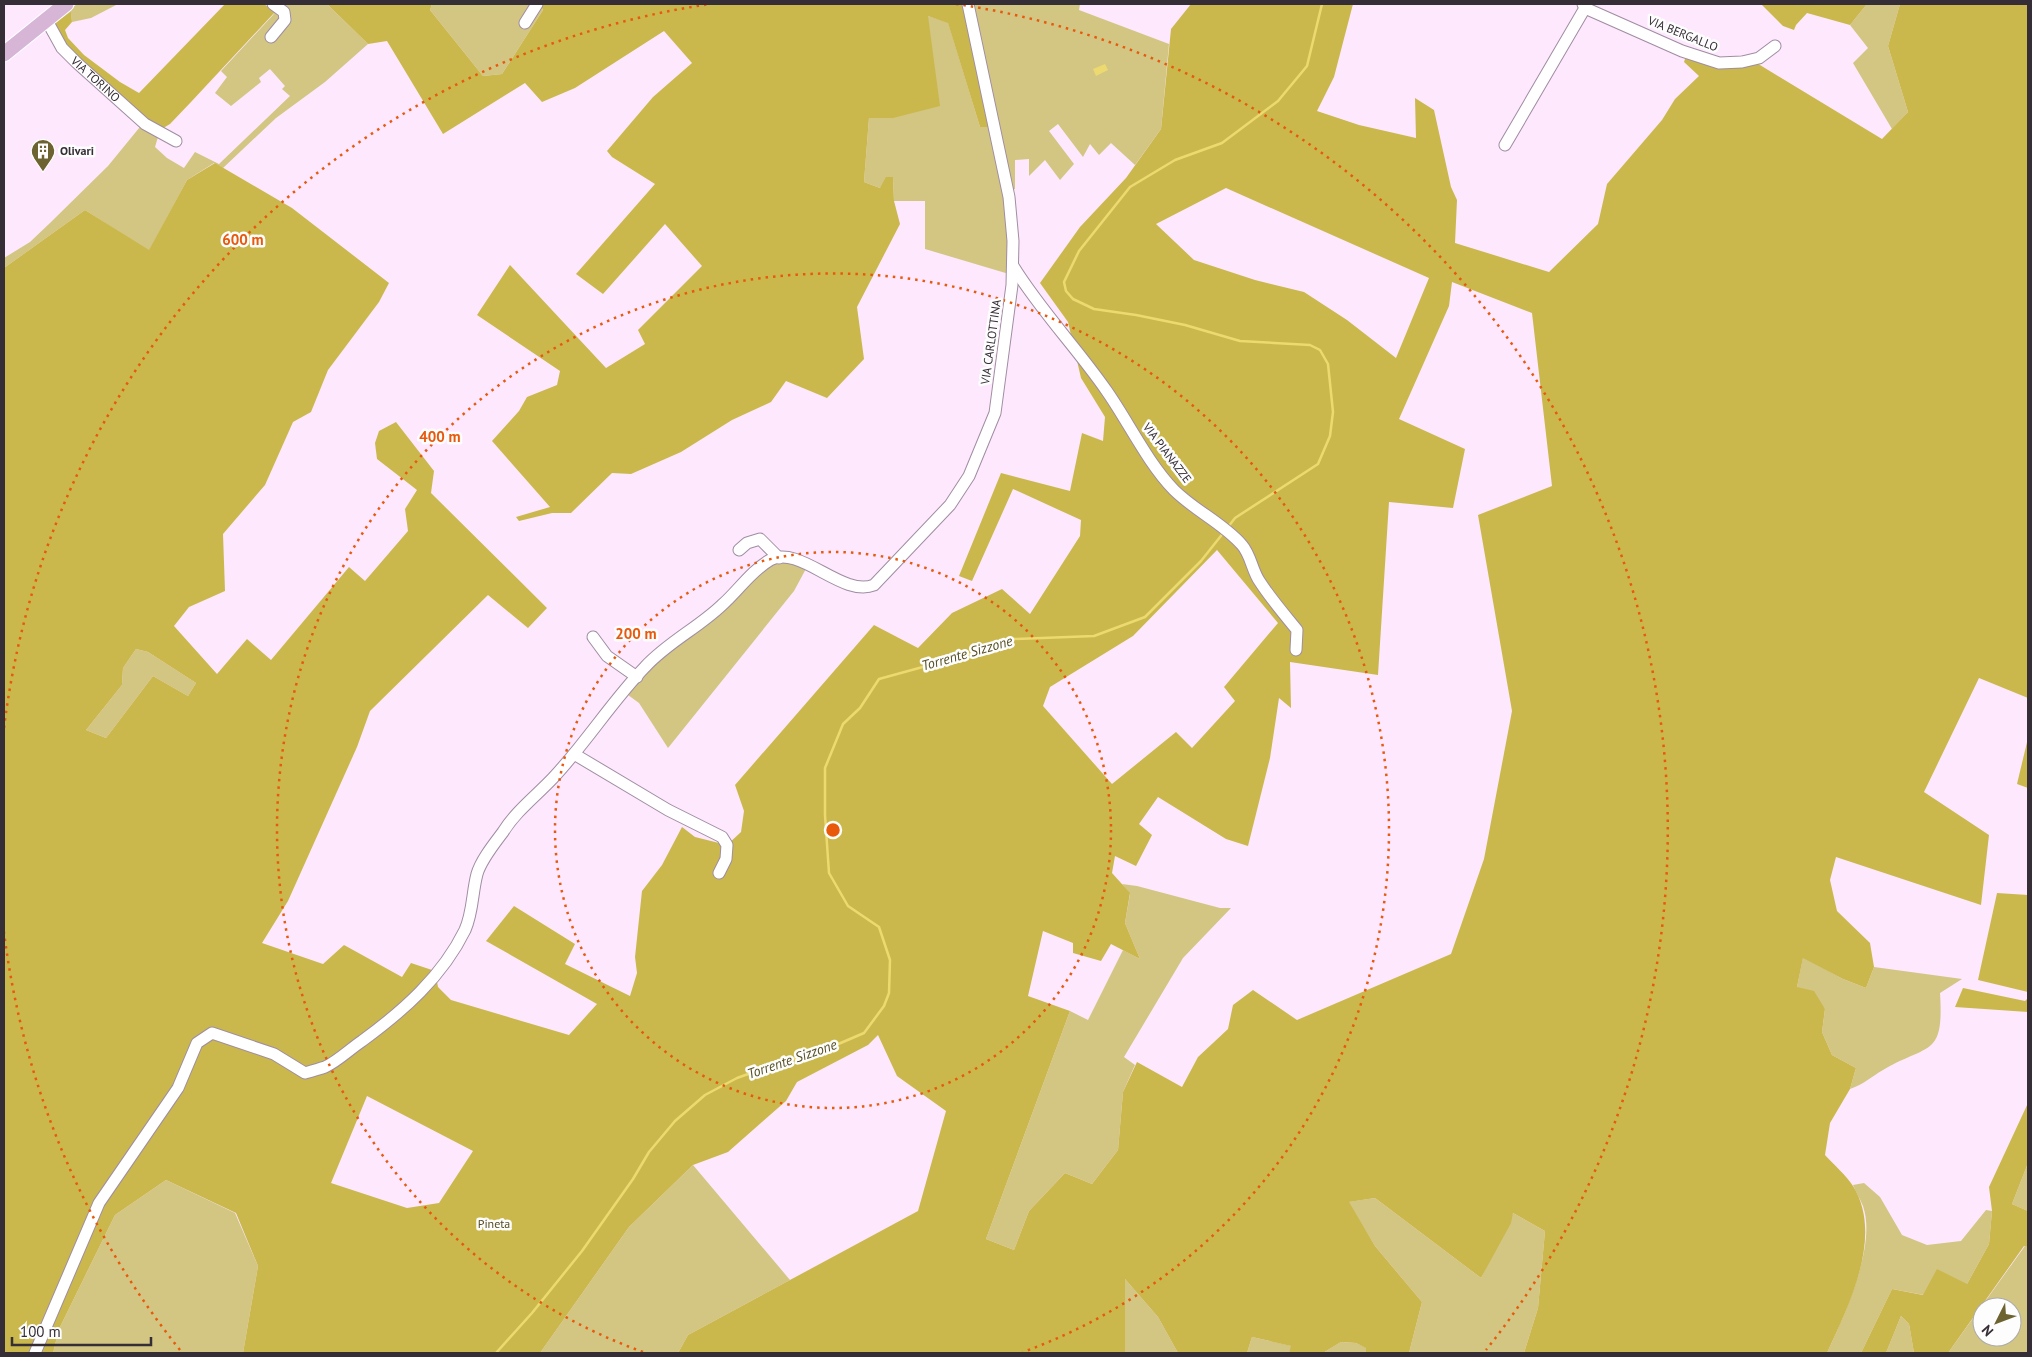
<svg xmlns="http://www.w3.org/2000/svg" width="2032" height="1357" viewBox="0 0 2032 1357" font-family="'PT Sans',sans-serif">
  <rect width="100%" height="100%" fill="#fde8fd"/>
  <g fill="#d2c682" fill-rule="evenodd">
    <path d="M77 4H118L91 18 72 22 71 13 54 23Z"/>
    <path d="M280 4H327L368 44 325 82 276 118 223 168 214 163 187 180 149 251 85 210 4 268V258L30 242 50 223 108 166 144 122 160 130 155 147 167 158 184 168 195 152 219 164 290 96 282 89 285 86 270 69 259 78 261 82 231 106 215 93 227 77 221 71 273 15Z"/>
    <path d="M432 4H540L543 10 502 74 483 76 430 10Z"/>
    <path d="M972 4H1080L1079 10 1169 44 1161 129 1135 165 1111 143 1099 155 1090 144 1083 157 1058 124 1049 131 1074 164 1060 180 1045 160 1029 176V159L1015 160V189L1010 191Z"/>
    <path d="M1867 4H1900L1888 46 1908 112 1892 129 1853 63 1868 48 1850 25Z"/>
    <path d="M928 16 948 22 980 127H991L1006 195 1009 274 925 249V201H894L893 177 880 188 864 182 869 118H893Z"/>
    <path d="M773 559 808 565 794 591 668 748 639 703 624 692Z"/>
    <path d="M136 649 148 652 196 683 188 696 153 676 106 738 86 730 122 685 123 668Z"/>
    <path d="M1122 884 1137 886 1220 908H1231L1183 958 1124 1057 1135 1065 1123 1092 1118 1150 1092 1184 1065 1173 1029 1211 1014 1250 986 1239 1070 1011 1088 1020 1123 950 1140 959 1125 923 1130 894Z"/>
    <path d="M1803 957 1843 979 1866 988 1874 967 1962 979 1940 993C1944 1058 1929 1043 1883 1070 1871 1077 1864 1084 1850 1089L1856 1068 1832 1055 1822 1032 1825 1009 1797 987Z"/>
    <path d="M2028 1163V1211L2012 1204Z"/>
    <path d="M693 1165 790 1280 688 1335 678 1353H540L629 1227Z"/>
    <path d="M166 1180 235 1213 258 1266 243 1353H53L59 1329 115 1215Z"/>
    <path d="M1864 1183 1880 1197 1902 1235 1927 1245 1961 1241 1986 1210 1992 1211 1989 1244 1967 1284 1924 1295 1892 1289 1861 1353H1827C1844 1316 1877 1246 1863 1206 1860 1199 1856 1192 1853 1185Z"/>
    <path d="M1375 1198 1481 1278 1513 1213 1545 1231 1538 1308 1524 1353H1409L1422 1302 1375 1246 1348 1202Z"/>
    <path d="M2025 1246 2028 1247V1353H1948ZM1982 1307H2012V1337H1982Z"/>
    <path d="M1125 1279 1158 1317 1178 1353H1125Z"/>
    <path d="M1901 1316 1909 1324 1914 1353H1886Z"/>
    <path d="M1252 1337 1292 1346 1289 1353H1247Z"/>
    <path d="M1341 1342 1356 1343 1367 1348 1366 1353H1323Z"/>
  </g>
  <g fill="#cab84d" fill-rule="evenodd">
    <path d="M225 4H264L275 12 191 102 170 124 160 130 64 46 54 23 71 12 72 22 65 30 68 38 84 55 120 82 139 93Z"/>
    <path d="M327 4H432L430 10 483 76 502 74 543 10 540 4H966L991 127H980L948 23 928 16 940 106 893 118H869L864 182 880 188 886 177H893L894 201 900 224 857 307 864 359 827 398 786 381 771 402 732 420 681 452 631 474 612 473 571 513H552L519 521 516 517 550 507 492 441 519 411 527 397 557 385 560 371 477 315 510 265 606 368 645 344 638 330 702 266 665 224 603 294 576 274 655 184 612 157 607 151 653 97 692 63 664 31 575 88 542 102 525 83 443 134 387 41 368 44Z"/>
    <path d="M1191 4H1353L1334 77 1317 111 1359 125 1416 138 1415 98 1434 110 1451 187 1457 200 1455 243 1549 272 1598 224 1607 184 1662 120 1675 99 1699 76 1684 62 1686 56 1755 62 1882 139 1908 112 1888 46 1900 4H2028V698L1979 678 1924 792 1989 835 1981 905 1836 857 1830 880 1837 911 1870 943 1874 967 1866 988 1843 979 1803 958 1797 987 1814 991 1825 1009 1822 1032 1832 1055 1856 1068 1850 1089 1830 1123 1825 1155C1834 1165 1846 1175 1853 1186 1884 1236 1849 1305 1827 1353H1524L1538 1308 1545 1231 1513 1213 1511 1223 1481 1278 1375 1198 1349 1202 1375 1246 1422 1302 1409 1353H1366V1348L1356 1343 1341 1342 1323 1353H1289L1291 1346 1252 1337 1247 1353H1178L1158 1317 1125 1279V1353H678L688 1335 918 1211 946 1111 897 1076 878 1035 868 1045 797 1082 786 1101 728 1152 693 1165 629 1227 540 1353H243L258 1266 236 1213 166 1180 115 1215 59 1329 53 1353H4V268L85 210 149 250 187 180 215 163 292 208 389 283 379 302 328 370 311 412 293 422 265 485 223 534 225 591 189 607 174 626 217 674 247 639 271 660 349 567 365 581 408 531 405 509 417 490 377 459 375 443 379 431 396 422 434 471 431 493 547 608 528 628 488 595 370 711 357 747 288 901 262 943 323 964 344 945 402 977 411 963 435 971 438 987 451 1000 569 1035 597 1004 486 941 514 906 575 944 565 964 630 996 637 973 635 957 642 891 662 865 682 827 695 837 727 845 741 832 744 811 735 785 874 625 918 648 952 613 1002 589 1030 614 1080 536 1081 520 1013 489 972 581 959 576 1001 473 1070 491 1082 433 1103 441 1105 417 1081 378 1068 322 1040 283 1080 227 1126 178 1161 129 1171 29ZM1226 188 1429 278 1396 358 1347 320 1304 292 1255 280 1194 260 1156 224ZM1452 282 1532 313 1552 486 1478 515 1512 711 1484 859 1451 954 1297 1020 1253 990 1233 1005 1228 1029 1198 1057 1182 1087 1137 1062 1123 1092 1118 1150 1092 1184 1065 1173 1029 1211 1014 1250 986 1239 1070 1011 1028 996 1043 931 1073 943V953L1101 961 1111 944 1140 959 1125 923 1130 893 1112 873 1115 856 1136 866 1152 835 1139 824 1158 797 1226 839 1248 846 1270 758 1279 698 1291 708 1290 662 1378 675 1389 502 1453 508 1465 449 1399 419 1449 306ZM1217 550 1278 623 1224 687 1235 701 1192 748 1176 732 1112 784 1043 706 1050 687 1133 636ZM136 649 148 652 196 683 188 696 153 676 106 738 86 730 122 685 123 668ZM367 1096 473 1151 439 1203 407 1208 331 1183Z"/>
    <path d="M1761 4H1867L1850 25 1807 13 1796 25 1794 30 1783 26Z"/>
    <path d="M2028 738V788L2017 784Z"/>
    <path d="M1997 893 2028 895V992L1978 980Z"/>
    <path d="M1963 988 2025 1001 2028 998V1012L1955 1007Z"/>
    <path d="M2028 1103V1163L2012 1204 2028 1211V1247L2024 1246 1948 1353H1914L1909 1324 1901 1316 1886 1353H1861L1892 1289 1923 1295 1937 1269 1967 1284 1989 1244 1992 1211 1989 1187Z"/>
  </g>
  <path fill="#ecda70" d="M1105 64 1108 70 1096 76 1093 69Z"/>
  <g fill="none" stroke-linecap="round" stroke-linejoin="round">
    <g stroke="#ecda70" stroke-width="2.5">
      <path d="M1228 527 1235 518 1318 464 1330 436 1333 412 1328 364 1320 350 1310 345 1240 341 1185 325 1136 315 1094 309 1073 299 1066 291 1064 282 1079 251 1130 187 1175 160 1222 143 1278 101 1307 66 1322 4"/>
      <path d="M496 1353 532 1313 582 1251 633 1179 649 1152 675 1121 705 1095 737 1078 790 1059 808 1057 864 1033 884 1006 889 993 890 960 879 927 848 906 829 873 825 815V768L843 724 860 708 879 679 970 654 1013 639 1094 636 1145 617 1201 561 1224 532"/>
    </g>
    <g stroke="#a08da1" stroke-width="13">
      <g id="minor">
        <path d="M1583 4 1585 8 1594 12 1682 51 1719 63 1742 62 1759 58 1775 46"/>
        <path id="s1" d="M46 19 62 48 77 63 145 124 176 141"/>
        <path d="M525 23 537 4"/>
        <path d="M271 37 285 20 284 12 273 4"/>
        <path d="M1505 145 1585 8"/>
        <path d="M1013 266C1040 310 1076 347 1106 390 1128 421 1147 462 1174 490 1195 511 1223 523 1242 545 1251 555 1252 571 1260 582 1271 599 1284 614 1297 630L1296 650"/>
        <path d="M739 550 747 543 760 539 779 558"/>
        <path d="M593 637 607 656 637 677"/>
        <path d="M574 754 668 810 722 837 727 845 726 859 719 873"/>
        <path d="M35 1353 99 1203 178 1088 197 1043 212 1033 274 1054 305 1073C312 1071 319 1069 325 1067 338 1061 350 1049 362 1041 403 1011 442 977 465 930 473 912 472 893 477 874 481 860 494 844 503 832 516 811 536 796 553 778 586 743 612 701 645 667 668 642 698 628 722 605 738 591 751 571 770 560 800 544 842 598 874 585L950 505 969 476 995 413 1012 285 1013 241 1009 197 968 4"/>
      </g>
    </g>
    <g stroke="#fff" stroke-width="17">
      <path id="major" d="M4 54 66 4"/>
    </g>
    <use href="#minor" stroke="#fff" stroke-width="11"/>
    <use href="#major" stroke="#d6b5d7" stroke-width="15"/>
  </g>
  <g fill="none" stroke="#e8590c" stroke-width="2.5" stroke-dasharray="2.5 5">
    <circle cx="833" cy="830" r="278"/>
    <path d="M643 1352A556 556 0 1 1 1023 1352"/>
    <path d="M180 1350A835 835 0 0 1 4 932M4 728A835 835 0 0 1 710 4M956 4A835 835 0 0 1 1486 1350"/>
  </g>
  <defs>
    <g id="building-pin" transform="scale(1.25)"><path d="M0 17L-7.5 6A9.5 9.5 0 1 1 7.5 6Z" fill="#6c6330" stroke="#fdfdfd"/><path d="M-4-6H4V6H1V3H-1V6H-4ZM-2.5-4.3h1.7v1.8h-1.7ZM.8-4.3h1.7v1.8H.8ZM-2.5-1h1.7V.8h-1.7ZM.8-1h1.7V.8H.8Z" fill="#fff"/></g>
  </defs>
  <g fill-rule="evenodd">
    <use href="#building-pin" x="43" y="151"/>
  </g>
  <g text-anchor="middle" stroke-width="5" stroke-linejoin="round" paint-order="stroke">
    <g font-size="12" fill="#362e36" stroke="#fdfdfd">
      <text transform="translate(1683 34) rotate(22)" y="4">VIA BERGALLO</text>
      <text dy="4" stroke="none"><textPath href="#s1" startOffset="79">VIA TORINO</textPath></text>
      <text transform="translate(991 342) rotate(-82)" y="4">VIA CARLOTTINA</text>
      <text transform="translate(1167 453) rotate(53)" y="4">VIA PIANAZZE</text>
    </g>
    <g font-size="12" font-weight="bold" fill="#362e36" stroke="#fdfdfd" text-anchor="start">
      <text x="60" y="155">Olivari</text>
    </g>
    <g font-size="12" fill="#554d22" stroke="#fdfdfd">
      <text x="494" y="1228">Pineta</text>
    </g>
    <g font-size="14" font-style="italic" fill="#575024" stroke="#fdfdfd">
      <text transform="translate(967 653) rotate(-16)" y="5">Torrente Sizzone</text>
      <text transform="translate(792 1059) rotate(-19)" y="5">Torrente Sizzone</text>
    </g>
  </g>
  <circle cx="833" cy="830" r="8" fill="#e8590c" stroke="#fdfdfd" stroke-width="2.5"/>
  <g font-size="15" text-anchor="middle" font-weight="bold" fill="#e8590c" stroke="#fdfdfd" stroke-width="5" stroke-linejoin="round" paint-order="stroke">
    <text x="243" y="245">600 m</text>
    <text x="440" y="442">400 m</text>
    <text x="636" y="639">200 m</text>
  </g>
  <rect width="2032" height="1357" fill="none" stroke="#362e36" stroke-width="10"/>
  <g transform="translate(1997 1322) rotate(228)"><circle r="24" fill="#fdfdfd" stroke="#adaaad"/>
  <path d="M0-4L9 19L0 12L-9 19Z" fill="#6c6330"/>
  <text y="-8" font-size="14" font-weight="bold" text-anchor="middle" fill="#362e36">N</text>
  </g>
  <path d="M12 1337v8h139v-8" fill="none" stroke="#362e36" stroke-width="2.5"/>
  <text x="20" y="1337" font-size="15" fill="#362e36" stroke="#fdfdfd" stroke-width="4" paint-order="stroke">100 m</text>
</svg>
